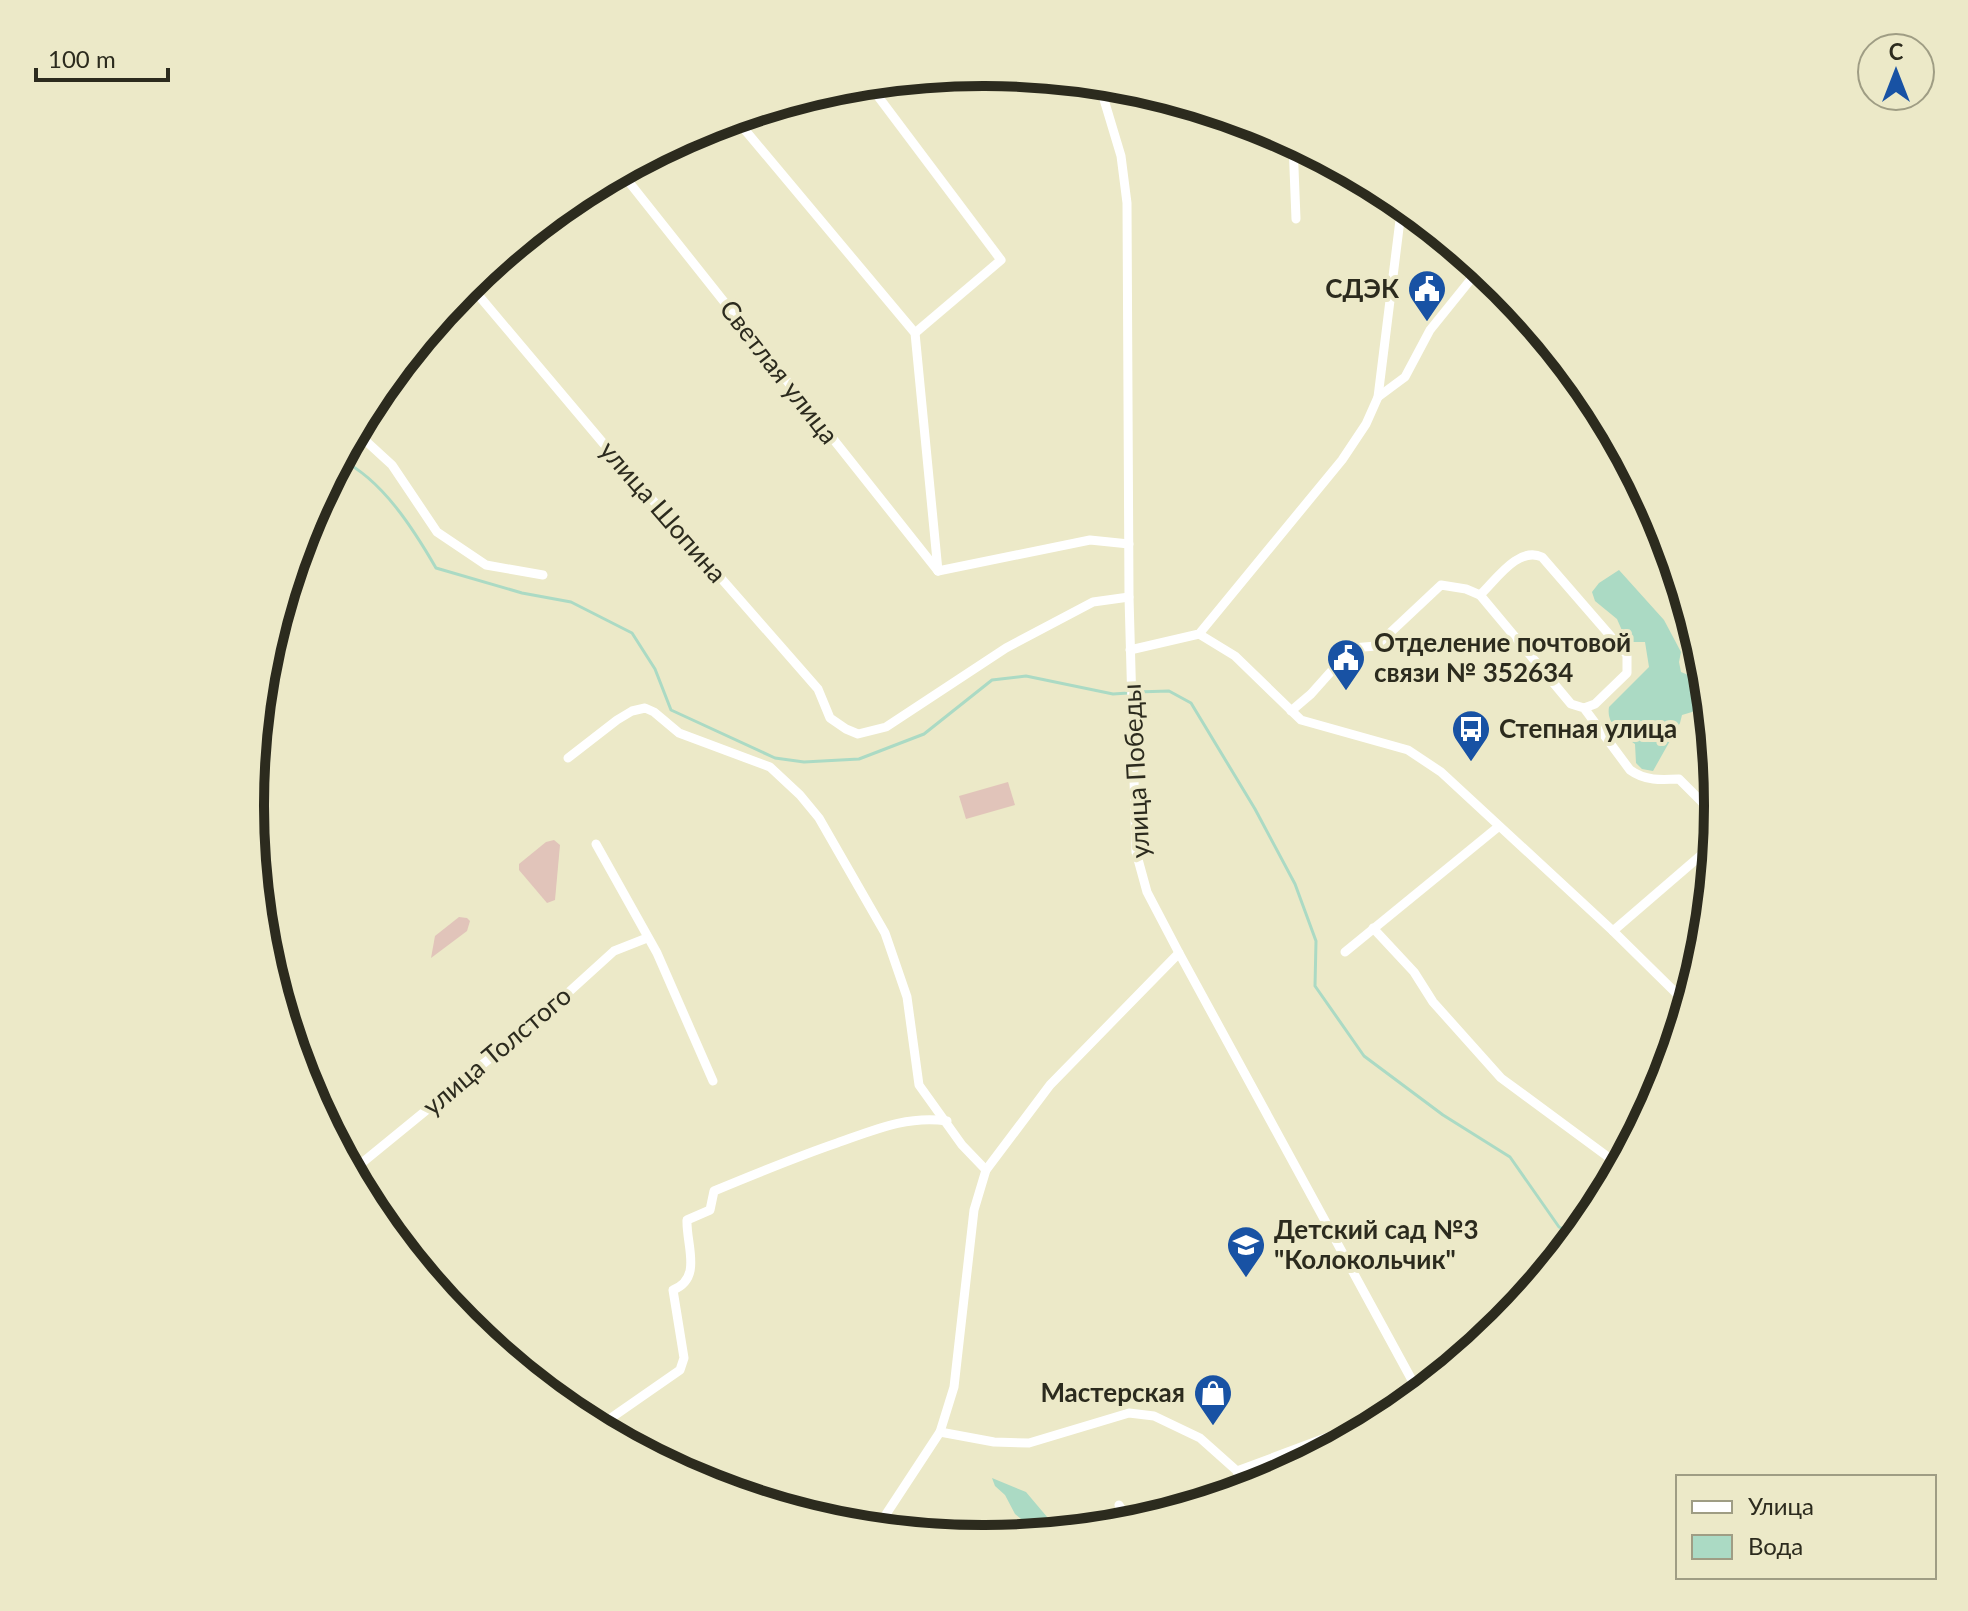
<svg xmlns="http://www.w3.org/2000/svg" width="1968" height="1611" viewBox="0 0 1968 1611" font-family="Lato,sans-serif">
  <rect width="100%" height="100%" fill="#ece9c8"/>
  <g fill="#e1c4ba">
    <path d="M1008 782 1015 805 966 819 959 796Z"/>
    <path d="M554 840 560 845 555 900 547 903 519 870V864L546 842Z"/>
    <path d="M459 917 467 918 470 921 467 931 431 958 435 936Z"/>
  </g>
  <g fill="#abdac4">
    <path d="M1619 570 1664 620 1681 652 1679 662 1681 672 1698 679 1707 699 1692 712 1682 715 1680 723 1653 771 1642 769 1636 763 1635 744C1621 735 1606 724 1609 707L1649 667 1645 642H1627L1617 619 1595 601 1592 592 1599 583Z"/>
    <path d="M992 1478 1026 1492 1053 1524 1050 1532 1039 1534 1015 1514 1005 1495 995 1486Z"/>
  </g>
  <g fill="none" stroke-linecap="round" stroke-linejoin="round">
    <g stroke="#abdac4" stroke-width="3">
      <path d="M341 460C382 479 414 530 436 568L522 593 571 602 632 633 655 669 671 710 775 758 804 762 859 759 924 734 992 680 1026 676 1113 694 1128 693"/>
      <path d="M1136 692 1169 691 1191 703 1255 809 1295 884 1316 941 1315 986 1364 1056 1443 1115 1510 1157 1559 1227 1576 1235"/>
    </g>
    <g stroke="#fff" stroke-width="9">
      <path d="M868 83 1001 260 915 333"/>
      <path d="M1099 83 1121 156 1127 203 1129 597 1136 852 1147 892 1179 953 1419 1393"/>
      <path d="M735 118 915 333 938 571"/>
      <path d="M1293 143 1296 219"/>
      <path d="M621 172 938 571"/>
      <path d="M469 284 614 456 818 689 830 718 846 729 858 734 886 727 1006 648 1093 602 1129 597"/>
      <path d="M1378 397 1405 377 1430 330 1480 268"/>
      <path d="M356 432 392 465 437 532 486 565 543 575"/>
      <path d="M306 527 309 531"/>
      <path d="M938 571 1090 540 1129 544"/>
      <path d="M1199 634 1235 656 1301 720 1408 750 1441 772 1613 931 1675 992 1686 1006"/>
      <path d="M1130 650 1199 634 1342 460 1366 424 1378 397 1402 204"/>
      <path d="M1584 708 1595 704 1627 673V655L1542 557C1518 546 1496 580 1480 595L1571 704 1584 708 1630 770C1645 781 1661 780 1679 779L1716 816"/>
      <path d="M1291 711 1311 694 1352 648 1376 646 1441 585 1466 589 1480 595"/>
      <path d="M568 758 617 720 632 711 645 708 654 712 679 733 770 767 800 795 819 818 885 933 907 997 919 1085 962 1145 986 1170"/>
      <path d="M596 844 657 953 713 1081"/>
      <path d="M1373 928 1414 972 1433 1002 1501 1078 1619 1165"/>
      <path d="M1613 931 1714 844"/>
      <path d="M1345 952 1498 827"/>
      <path d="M352 1171 549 1010 614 951 647 938"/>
      <path d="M598 1427 680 1370 684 1358 673 1290C703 1278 686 1245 687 1220L710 1210 714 1191C755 1174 796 1157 837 1143 874 1130 908 1115 947 1121"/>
      <path d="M940 1432 994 1442 1029 1443 1129 1413 1154 1416 1200 1438 1237 1471 1244 1489"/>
      <path d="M1237 1471 1395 1412"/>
      <path d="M1119 1505 1130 1524"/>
      <path d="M877 1528 940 1432 954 1387 974 1210 986 1170 1050 1085 1179 953"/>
    </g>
  </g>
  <defs>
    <g id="civic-pin" transform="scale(2)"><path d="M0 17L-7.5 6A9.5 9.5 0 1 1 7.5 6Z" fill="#1852a4" stroke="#ece9c8"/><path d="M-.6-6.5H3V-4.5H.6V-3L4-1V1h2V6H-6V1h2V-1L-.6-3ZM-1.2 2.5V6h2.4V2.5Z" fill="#fff"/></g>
    <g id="bus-pin" transform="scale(2)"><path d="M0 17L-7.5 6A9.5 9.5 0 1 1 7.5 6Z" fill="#1852a4" stroke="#ece9c8"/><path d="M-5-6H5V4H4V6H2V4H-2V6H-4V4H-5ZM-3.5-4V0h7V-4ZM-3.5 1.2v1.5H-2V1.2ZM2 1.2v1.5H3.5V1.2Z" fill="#fff"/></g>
    <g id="school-pin" transform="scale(2)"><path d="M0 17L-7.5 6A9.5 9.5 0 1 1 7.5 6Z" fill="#1852a4" stroke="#ece9c8"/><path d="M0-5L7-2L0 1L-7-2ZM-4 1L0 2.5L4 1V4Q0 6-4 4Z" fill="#fff"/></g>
    <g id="shop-pin" transform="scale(2)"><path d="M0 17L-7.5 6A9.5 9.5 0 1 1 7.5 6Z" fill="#1852a4" stroke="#ece9c8"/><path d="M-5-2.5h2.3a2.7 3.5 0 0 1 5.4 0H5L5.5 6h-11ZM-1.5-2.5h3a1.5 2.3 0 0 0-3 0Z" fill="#fff"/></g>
  </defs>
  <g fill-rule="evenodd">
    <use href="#civic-pin" x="1427" y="289"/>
    <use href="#civic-pin" x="1346" y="658"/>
    <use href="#bus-pin" x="1471" y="729"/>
    <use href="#school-pin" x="1246" y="1245"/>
    <use href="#shop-pin" x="1213" y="1393"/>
  </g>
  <g text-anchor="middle" stroke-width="8" stroke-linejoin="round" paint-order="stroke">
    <g font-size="26" font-weight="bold" fill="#2c2b1e" stroke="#ece9c8" text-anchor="start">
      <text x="1399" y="298" text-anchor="end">СДЭК</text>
      <text x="1374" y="652">Отделение почтовой<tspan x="1374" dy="30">связи № 352634</tspan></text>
      <text x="1499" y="738">Степная улица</text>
      <text x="1274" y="1239">Детский сад №3<tspan x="1274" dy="30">"Колокольчик"</tspan></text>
      <text x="1185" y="1402" text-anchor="end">Мастерская</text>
    </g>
    <g font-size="26" fill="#2c2b1e" stroke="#ece9c8">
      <text transform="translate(779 372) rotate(52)" y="9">Светлая улица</text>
      <text transform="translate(663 512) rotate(49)" y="9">улица Шопина</text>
      <text transform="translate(1136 771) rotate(-93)" y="9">улица Победы</text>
      <text transform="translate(497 1051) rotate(-40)" y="9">улица Толстого</text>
    </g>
  </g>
  <path d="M0 0H1968V1611H0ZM983 86H985A719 719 0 0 1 1704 805V806A719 719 0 0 1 985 1525H983A719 719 0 0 1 264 806V805A719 719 0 0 1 983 86Z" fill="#ece9c8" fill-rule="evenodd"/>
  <path fill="none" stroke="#2c2b1e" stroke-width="10" d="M983 86H985A719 719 0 0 1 1704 805V806A719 719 0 0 1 985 1525H983A719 719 0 0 1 264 806V805A719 719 0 0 1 983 86Z"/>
  <rect x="1676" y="1475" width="260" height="104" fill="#ece9c8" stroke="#9f9d84" stroke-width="2"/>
  <rect x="1692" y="1501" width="40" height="12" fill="#ffffff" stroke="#9f9d84" stroke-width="2"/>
  <text x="1748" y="1515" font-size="24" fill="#2c2b1e">Улица</text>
  <rect x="1692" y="1535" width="40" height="24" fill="#abdac4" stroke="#9f9d84" stroke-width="2"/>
  <text x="1748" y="1555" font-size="24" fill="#2c2b1e">Вода</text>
  <g transform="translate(1896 72)"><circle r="38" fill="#ece9c8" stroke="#9f9d84" stroke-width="2"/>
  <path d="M0-6L14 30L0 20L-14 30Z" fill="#1852a4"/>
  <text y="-12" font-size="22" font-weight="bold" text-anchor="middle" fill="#2c2b1e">С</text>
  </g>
  <path d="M36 68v12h132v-12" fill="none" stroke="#2c2b1e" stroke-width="4"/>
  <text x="48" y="68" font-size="24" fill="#2c2b1e" stroke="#ece9c8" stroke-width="6" paint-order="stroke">100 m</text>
</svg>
